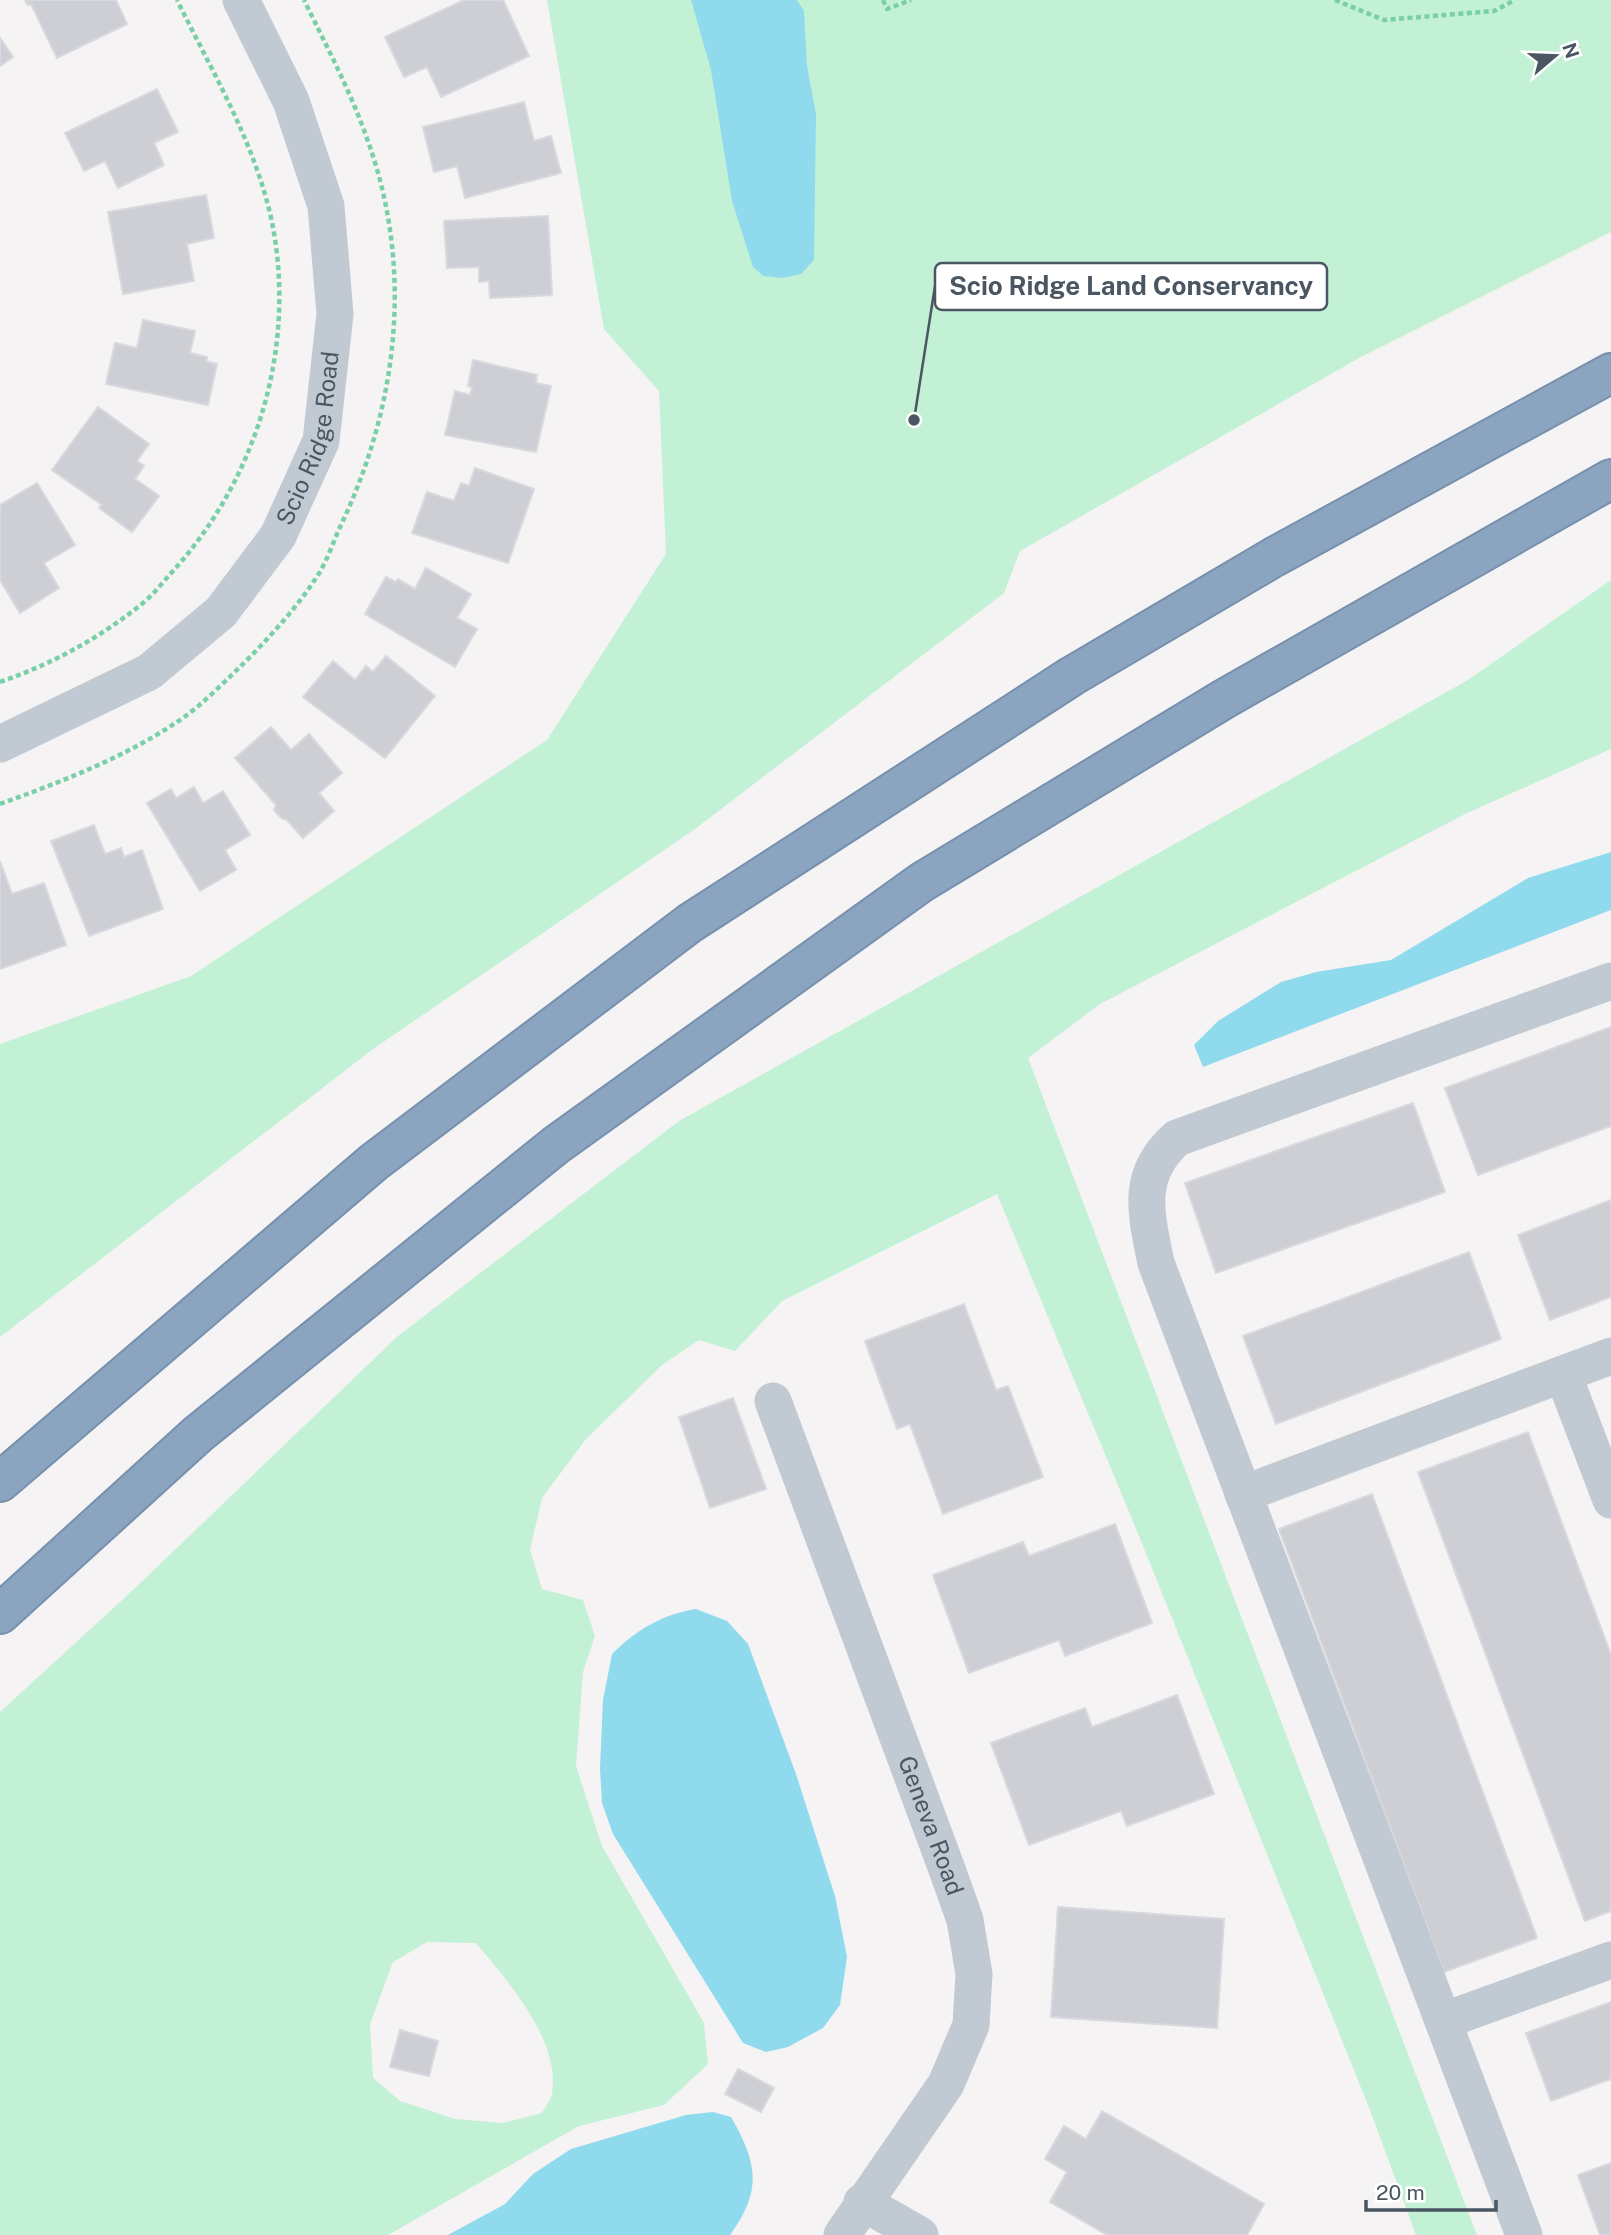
<svg xmlns="http://www.w3.org/2000/svg" width="1611" height="2235" viewBox="0 0 1611 2235" font-family="'Public Sans',sans-serif">
  <rect width="100%" height="100%" fill="#f5f3f3"/>
  <g fill="#c3f1d5" fill-rule="evenodd">
    <path d="M547 0H1611V232L1361 357 1020 551 1004 593 695 829 373 1049 0 1337V1044L191 976 547 740 666 554 659 391 604 329Z"/>
    <path d="M1611 580V749L1467 813 1100 1004 1028 1058 1477 2235H1416L1370 2110 1139 1536 997 1194 782 1301 735 1351 699 1340 662 1365 586 1439 542 1498 530 1550 542 1589 583 1600 595 1636 583 1672 576 1766 602 1846 704 2023 708 2064 664 2105 579 2126 388 2235H0V1712L132 1591 398 1336 679 1121 1468 680ZM427 1942 476 1943C507 1980 561 2041 552 2093 551 2100 545 2107 542 2113L503 2123 455 2119 400 2101 373 2078 370 2024 393 1962Z"/>
  </g>
  <g fill="#90daee">
    <path d="M691 0H797L804 11 807 66 816 114 814 260 801 274 782 278 763 276 753 267 732 201 711 70Z"/>
    <path d="M1611 852V910L1203 1067 1194 1045 1218 1021 1281 982 1316 972 1391 960 1528 878Z"/>
    <path d="M696 1609 727 1621 748 1644 796 1774 835 1896 847 1957 840 2005 823 2028 788 2047 766 2052 743 2043 613 1834 602 1803 600 1768 603 1700 612 1654C636 1630 663 1614 696 1609Z"/>
    <path d="M713 2112 731 2117C757 2162 763 2190 730 2235H448L505 2204 533 2174 571 2149 686 2115Z"/>
  </g>
  <g fill="#cdcfd5" stroke="#d7d9de" stroke-width="2">
    <path d="M25 0H116L127 24 57 58 31 4 28 5Z"/>
    <path d="M464 0H503L529 56 441 97 427 67 404 77 385 37Z"/>
    <path d="M0 38 13 57 0 66Z"/>
    <path d="M157 89 178 132 154 143 164 165 118 188 105 161 84 171 65 133Z"/>
    <path d="M524 102 534 141 551 136 561 173 465 198 457 166 434 172 423 127Z"/>
    <path d="M206 195 214 238 187 244 194 281 123 294 108 212Z"/>
    <path d="M548 216 552 295 490 298 489 281 479 282V267L447 268 444 221Z"/>
    <path d="M143 320 195 331 190 353 207 357 206 361 217 364 208 405 106 384 115 343 137 348Z"/>
    <path d="M473 360 537 375 536 383 551 386 536 452 445 435 455 391 470 395 472 387 468 386Z"/>
    <path d="M98 407 149 444 137 461 144 466 135 479 159 496 132 532 99 508 102 505 52 470Z"/>
    <path d="M475 468 534 489 508 563 412 533 427 492 454 501 461 483 469 486Z"/>
    <path d="M37 483 75 545 44 563 59 588 20 613 0 580V505Z"/>
    <path d="M426 568 471 594 457 618 477 629 455 667 365 614 386 577 396 582 398 579 415 589Z"/>
    <path d="M386 656 435 696 385 758 303 697 333 661 355 680 366 666 373 672Z"/>
    <path d="M271 727 291 750 309 734 342 773 319 793 334 811 303 838 287 820 281 818 274 810 276 805 235 758Z"/>
    <path d="M194 787 203 803 223 791 250 835 225 850 236 870 200 891 147 803 171 789 176 798Z"/>
    <path d="M94 825 105 854 121 848 124 857 142 850 163 909 89 936 51 841Z"/>
    <path d="M0 861 12 894 44 883 66 945 0 969Z"/>
    <path d="M1611 1027V1126L1478 1175 1445 1088Z"/>
    <path d="M1413 1103 1445 1192 1216 1273 1185 1183Z"/>
    <path d="M1611 1200V1297L1550 1320 1518 1235Z"/>
    <path d="M1469 1252 1501 1339 1276 1424 1243 1336Z"/>
    <path d="M964 1304 996 1390 1008 1386 1043 1477 943 1514 910 1424 897 1429 865 1341Z"/>
    <path d="M733 1398 766 1489 710 1508 679 1417Z"/>
    <path d="M1528 1432 1611 1655V1911L1585 1921 1418 1472Z"/>
    <path d="M1372 1494 1537 1938 1444 1972 1279 1529Z"/>
    <path d="M1115 1524 1152 1623 1065 1656 1059 1640 969 1673 933 1575 1023 1542 1029 1556Z"/>
    <path d="M1177 1695 1214 1794 1127 1826 1121 1811 1029 1845 991 1743 1085 1708 1092 1727Z"/>
    <path d="M1058 1907 1224 1919 1217 2028 1051 2017Z"/>
    <path d="M1611 2002V2079L1551 2101 1526 2033Z"/>
    <path d="M400 2030 438 2041 429 2076 390 2067Z"/>
    <path d="M738 2069 774 2088 761 2112 725 2094Z"/>
    <path d="M1102 2111 1264 2204 1247 2235H1107L1050 2202 1067 2172 1045 2159 1064 2126 1086 2139Z"/>
    <path d="M1611 2163V2235H1600L1578 2175Z"/>
  </g>
  <g fill="none" stroke-linecap="round" stroke-linejoin="round">
    <g stroke="#7690ad" stroke-width="42">
      <g id="motorway">
        <path d="M0 1482 374 1162 690 923 1072 676 1274 557 1611 373"/>
        <path d="M0 1614 198 1434 556 1145 922 882 1224 699 1611 479"/>
      </g>
    </g>
    <g stroke="#7ad0a6" stroke-width="4.5" stroke-dasharray="5 3.5" stroke-linecap="butt">
      <path d="M883 0 887 9 911 0"/>
      <path d="M1335 0 1384 20 1494 11 1515 0"/>
      <path d="M0 682C52 664 100 638 143 603 154 594 163 582 172 572 259 477 299 340 270 213 252 138 211 69 177 0"/>
      <path d="M0 804C61 782 123 758 177 722 200 707 221 685 241 666 268 639 295 610 316 578 327 562 333 542 341 525 397 407 413 275 371 150 354 98 328 49 304 0"/>
    </g>
    <g stroke="#c1cad2" stroke-width="37">
      <path id="s1" d="M0 744 149 672 221 612 278 536 321 441 335 314 326 206 291 101 241 0"/>
      <path d="M1563 1374 1611 1500"/>
      <path id="s2" d="M773 1401 948 1872 965 1920 974 1974 971 2025 946 2084 842 2235"/>
      <path d="M1243 1494 1611 1356"/>
      <path d="M1443 2021 1156 1263C1146 1213 1135 1175 1177 1138L1611 981"/>
      <path d="M862 2202 920 2235"/>
      <path d="M1524 2235 1443 2021 1611 1960"/>
    </g>
    <use href="#motorway" stroke="#8ba5c1" stroke-width="38"/>
  </g>
  <g text-anchor="middle" stroke-width="7" stroke-linejoin="round" paint-order="stroke">
    <g font-size="24" fill="#4a5661" stroke="#fff">
      <text dy="8" stroke="none"><textPath href="#s1" startOffset="458">Scio Ridge Road</textPath></text>
      <text dy="8" stroke="none"><textPath href="#s2" startOffset="453">Geneva Road</textPath></text>
    </g>
  </g>
  <path fill="none" stroke="#4a5661" stroke-width="2.5" d="M914 420L935 286"/>
  <circle fill="#4a5661" stroke="#fff" stroke-width="2.5" cx="914" cy="420" r="7"/>
  <rect fill="#fff" stroke="#4a5661" stroke-width="2.5" x="935" y="263" width="392" height="47" rx="7"/>
  <g font-size="26" text-anchor="middle" font-weight="bold" fill="#4a5661">
    <text x="1131" y="295">Scio Ridge Land Conservancy</text>
  </g>
  <g transform="translate(1555 56) rotate(71)" stroke="#ffffff" stroke-width="5" paint-order="stroke">
  <path d="M0-5L12 26L0 18L-12 26Z" fill="#4a5661"/>
  <text y="-10" font-size="19" font-weight="bold" text-anchor="middle" fill="#4a5661">N</text>
  </g>
  <path d="M1366 2200v10h130v-10" fill="none" stroke="#4a5661" stroke-width="3.5"/>
  <text x="1376" y="2200" font-size="21" fill="#4a5661" stroke="#ffffff" stroke-width="5" paint-order="stroke">20 m</text>
</svg>
